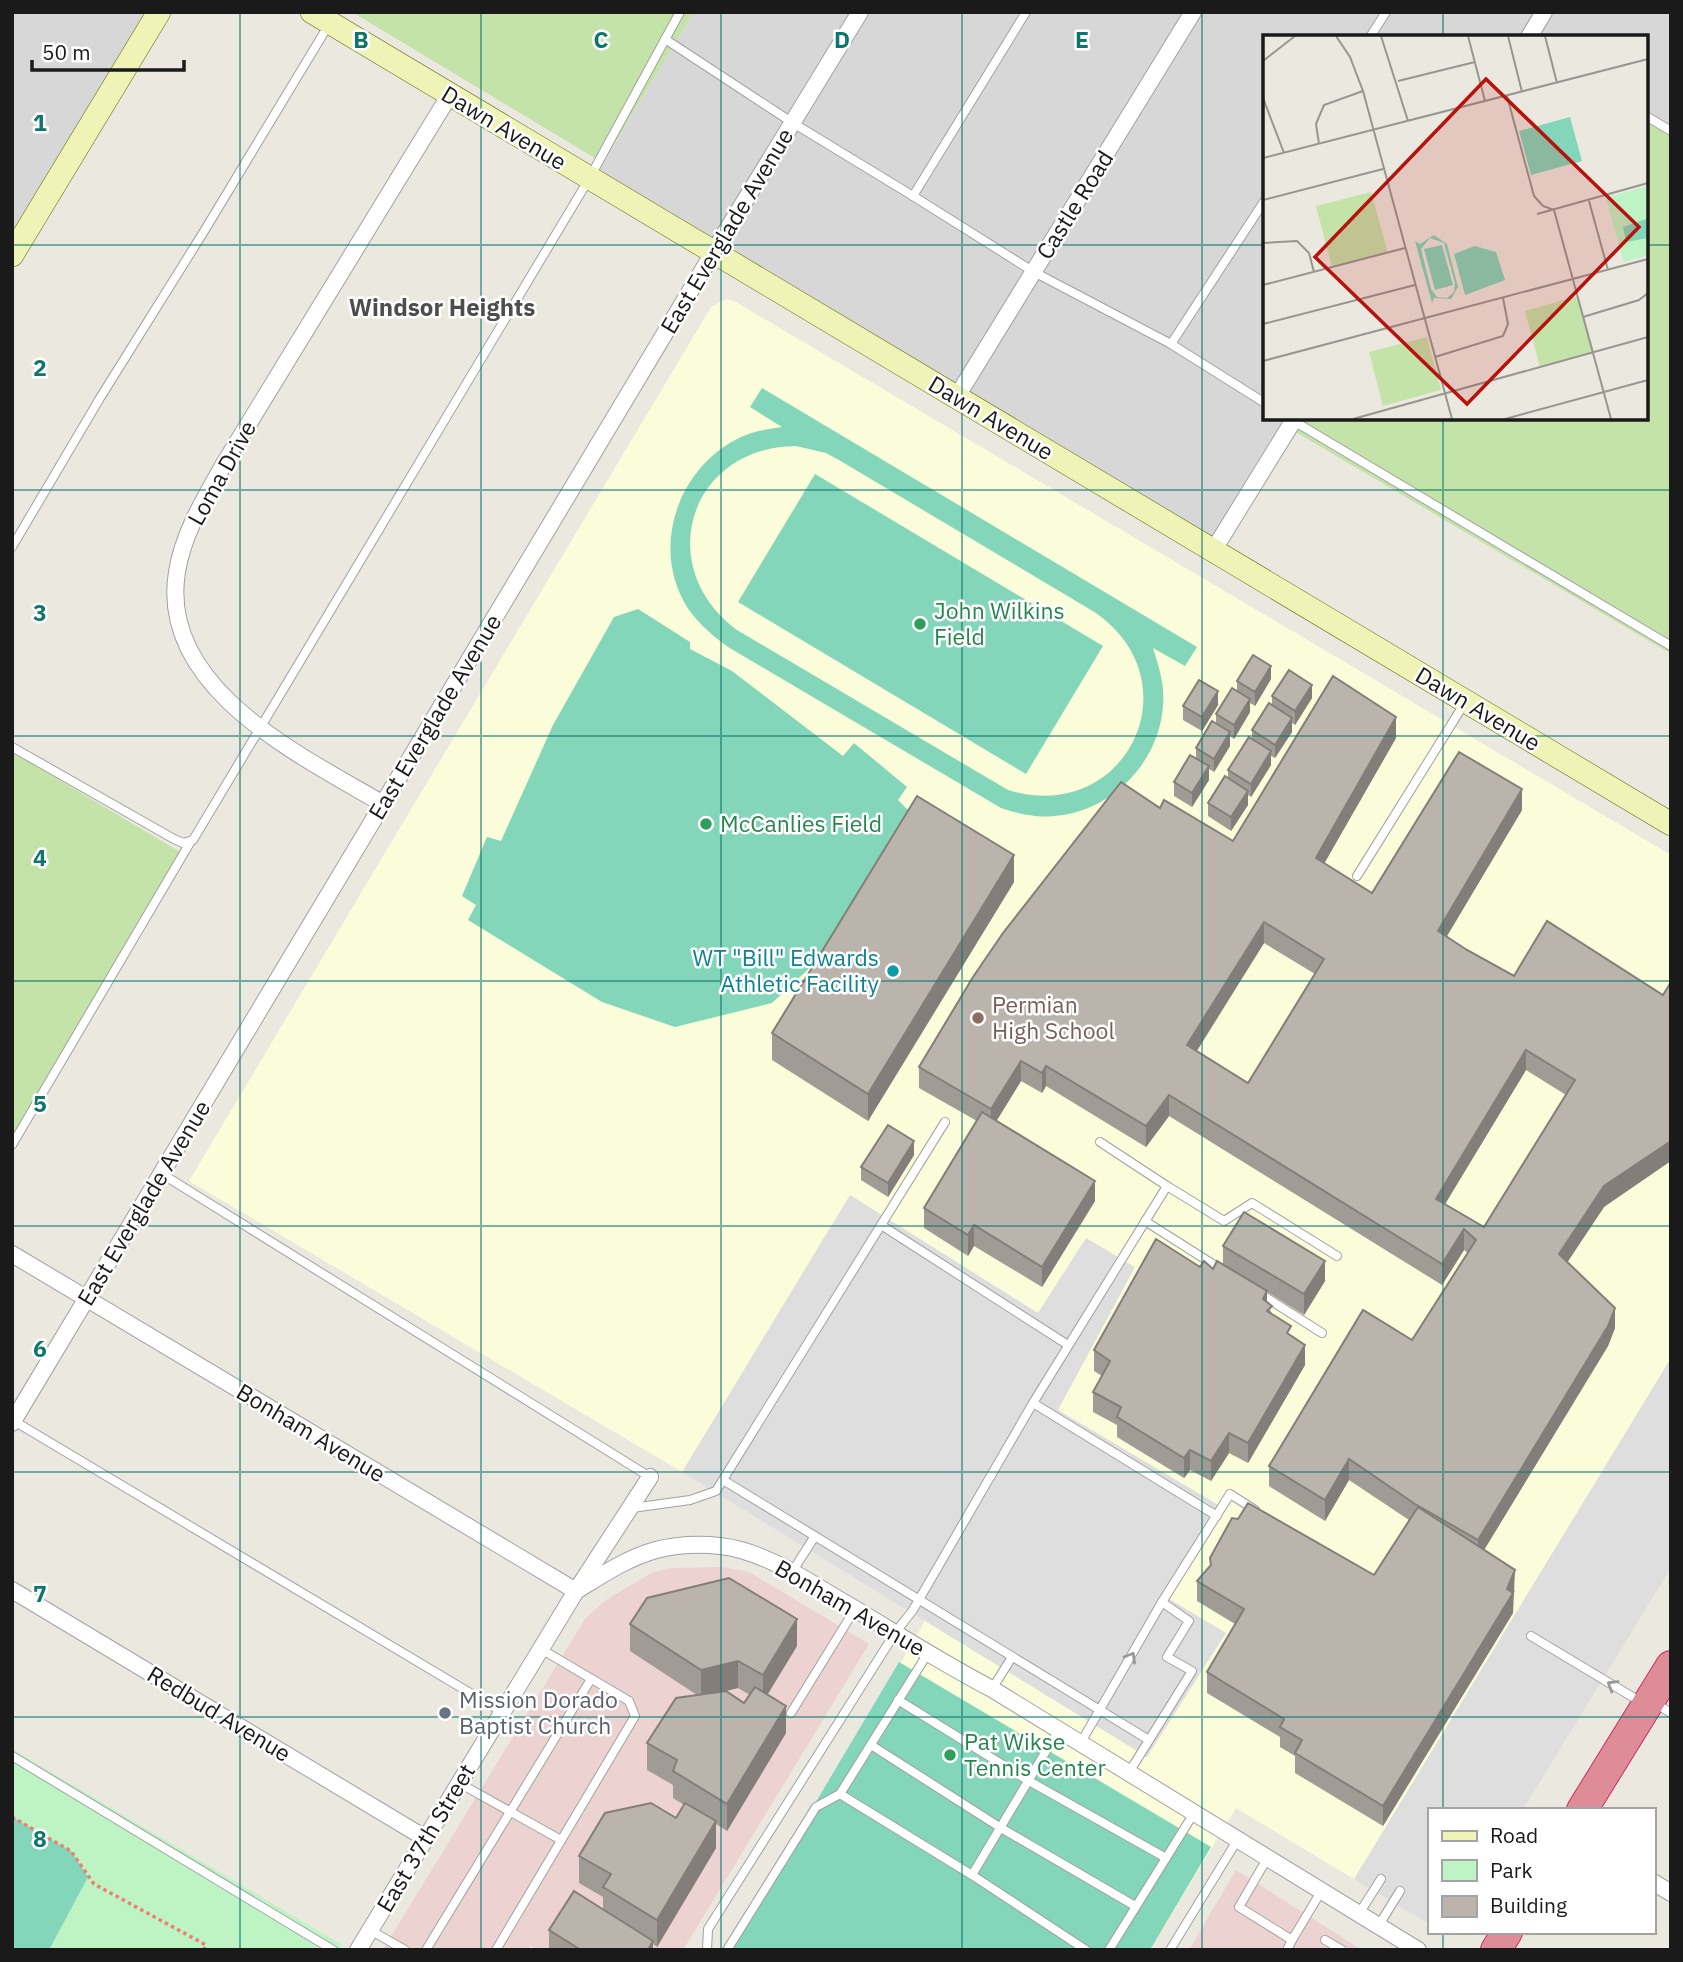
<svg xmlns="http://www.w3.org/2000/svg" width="1683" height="1962" viewBox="0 0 1683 1962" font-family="'IBM Plex Sans',sans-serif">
  <rect width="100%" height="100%" fill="#ebe8e0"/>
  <g fill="#d8d7d7">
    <path d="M12 12H150L12 244Z"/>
    <path d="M694 12H1671V126L1646 111V37H1265V418H1295L1213 551 592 182Z"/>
  </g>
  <g fill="#ecd2d0">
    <path d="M722 1567 749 1572 869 1644 683 1950H537L530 1946 528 1950H388L384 1948 585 1619 606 1600 653 1572 671 1568Z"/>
    <path d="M1236 1870 1362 1950H1189Z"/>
  </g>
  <path fill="#fbfcd9" d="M727 299 736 302 1671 855V1568L1523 1810H1429V1924L1236 1808 1150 1950H734L932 1609 682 1472 189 1181 711 307Z"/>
  <g fill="#c4e3a9">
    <path d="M352 12H694L603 163Z"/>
    <path d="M1646 111 1671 126V654L1289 428 1295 418H1646Z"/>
    <path d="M12 752 187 856 12 1147Z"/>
  </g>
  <path fill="#bef4c4" d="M12 1749 342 1945 339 1950H12Z"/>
  <g fill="#83d6b9" fill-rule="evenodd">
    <path d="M762 388 1197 647 1185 666 1153 648C1159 667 1165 686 1163 706 1159 763 1111 812 1054 816 1036 818 1018 814 1001 808L728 647C713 636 700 625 689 610 649 550 677 467 741 437 754 431 768 429 782 427L750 407ZM796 446 826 453 839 460 1096 613C1196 684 1124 826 1008 790L737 630C652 567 689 447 796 446Z"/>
    <path d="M815 474 1103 646 1026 774 738 602Z"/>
    <path d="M638 609 690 642V649L732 671 843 756 854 743 907 787 898 800 910 812 830 949 772 1003 675 1027 602 1002 468 920 476 905 462 896 487 837 501 841 553 725 614 617Z"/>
    <path d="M899 1662 1211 1847 1150 1950H728Z"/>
    <path d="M12 1817 71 1851 88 1877 49 1950H12Z"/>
  </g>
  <g fill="#dedede">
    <path d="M850 1195 1038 1313 1086 1238 1135 1267 1058 1410 1220 1506 1166 1597 1226 1633 1147 1757 682 1472Z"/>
    <path d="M1671 1358V1568L1523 1810H1429V1924L1354 1879Z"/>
  </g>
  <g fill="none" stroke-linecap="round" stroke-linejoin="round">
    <g stroke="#a1a1a1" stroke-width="10">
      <g id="lane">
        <path d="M1370 37 1386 12"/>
        <path d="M665 39 793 123 913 196 1026 12"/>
        <path d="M1646 116 1671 131"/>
        <path d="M913 196 1034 272 1171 344 1265 403"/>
        <path d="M1171 344 1265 200"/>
        <path d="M1292 420 1671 646"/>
        <path d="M12 547 100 398 203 233 328 26"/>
        <path d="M12 747 174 839 183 843 193 840 589 179 680 12"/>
        <path d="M1357 876 1464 704"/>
        <path d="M1100 1142 1167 1186"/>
        <path d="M12 1145 191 841"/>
        <path d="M162 1174 650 1477"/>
        <path d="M1145 1221 1222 1270"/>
        <path d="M881 1225 1068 1345"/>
        <path d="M1259 1293 1322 1333"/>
        <path d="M1033 1403 1167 1186 1224 1221 1252 1203 1337 1256"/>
        <path d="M14 1421 502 1712"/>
        <path d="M723 1480 1149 1740"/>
        <path d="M632 1508 690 1500 716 1491 945 1122"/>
        <path d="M792 1572 815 1536"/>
        <path d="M1531 1636 1641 1702"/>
        <path d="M928 1653 840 1794 972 1875 1086 1950"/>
        <path d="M992 1689 1012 1657"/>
        <path d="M898 1700 1029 1781 1166 1858"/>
        <path d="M1655 1703 1671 1713"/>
        <path d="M791 1713 855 1609"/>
        <path d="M1080 1744 1162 1602"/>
        <path d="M871 1745 1001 1828 1135 1906"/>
        <path d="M12 1756 333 1950"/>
        <path d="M1128 1774 1192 1671 1167 1657 1189 1621 1162 1602 1230 1494 1255 1510"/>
        <path d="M459 1783 561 1840"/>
        <path d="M1268 1857 1239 1907 1292 1940 1322 1890"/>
        <path d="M972 1875 1058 1731"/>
        <path d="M1360 1912 1381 1879"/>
        <path d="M1379 1925 1400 1891"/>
        <path d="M370 1930 405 1950"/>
        <path d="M1325 1940 1342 1950"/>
        <path d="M426 1950 591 1679"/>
        <path d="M496 1950 635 1716 629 1701 541 1649"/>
        <path d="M707 1950 708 1929 895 1633 913 1610 1033 1403 1217 1516"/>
        <path d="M727 1950 816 1807 840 1794"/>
        <path d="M1109 1950 1194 1813"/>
        <path d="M1170 1950 1238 1839"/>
        <path d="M1287 1950 1292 1940"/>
      </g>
    </g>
    <g stroke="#a1a1a1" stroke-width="18">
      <g id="street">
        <path d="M1529 37 1544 12"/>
        <path d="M956 398 1193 12"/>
        <path d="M1213 551 1295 418"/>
        <path d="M383 804C300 755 158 688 177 572 183 533 205 498 224 464L449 96"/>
        <path d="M12 1254 576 1591C602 1575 627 1558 656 1550 682 1543 715 1543 741 1550 779 1561 811 1583 845 1603 894 1632 942 1663 992 1689L1418 1950"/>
        <path d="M12 1423 713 253 860 12"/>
        <path d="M12 1590 425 1838"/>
        <path d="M1653 1882 1671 1893"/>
        <path d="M358 1950 576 1591 650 1477"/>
      </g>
    </g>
    <g stroke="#5a670c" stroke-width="24">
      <g id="secondary">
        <path d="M312 12 1671 824"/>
        <path d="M12 255 159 12"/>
      </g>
    </g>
    <g stroke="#c82f5f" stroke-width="32">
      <g id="highway">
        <path d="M1582 1810 1671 1666"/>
        <path d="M1496 1950 1507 1932"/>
      </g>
    </g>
    <path stroke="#ef7f6e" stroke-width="3.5" stroke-dasharray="3.5 3.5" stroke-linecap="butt" d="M12 1817 71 1851 94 1884 206 1945 204 1950"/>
    <use href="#lane" stroke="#fff" stroke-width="8"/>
    <use href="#street" stroke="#fff" stroke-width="16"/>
    <use href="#secondary" stroke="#eff4b6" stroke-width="23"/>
    <use href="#highway" stroke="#df8c99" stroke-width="30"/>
  </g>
  <g fill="#a19b95" fill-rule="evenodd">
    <path d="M1271 679 1255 706 1250 703V712L1234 739 1230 736V746L1214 772 1209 769V780L1192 807 1174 796V782L1196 759V748L1216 724V714L1237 691V681Z"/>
    <path d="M1272 696 1312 698 1295 725 1292 723V732L1275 758 1271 756V765L1251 797 1248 795V805L1231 831 1208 816V803L1228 778V770L1252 739V730L1272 705Z"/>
    <path d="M1218 705 1202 731 1183 720V706Z"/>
    <path d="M1396 738 1324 863 1372 893 1522 810 1447 936 1467 950 1514 976 1547 921 1604 1207 1567 1262 1615 1328 1608 1346 1484 1550 1515 1591 1513 1594V1613L1383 1826 1295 1773V1756L1280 1747V1737L1207 1693V1672L1235 1624 1197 1601V1581L1210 1566V1558L1374 1575 1409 1520 1349 1480 1325 1521 1269 1486V1466L1412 1340 1468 1253 1464 1250 1442 1285 1169 1116 1146 1147 1046 1086 1042 1093 1021 1081 996 1121 1095 1201 1042 1287 974 1246 968 1256 924 1228V1208L977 1121 919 1088V1067L1160 808 1233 841ZM1264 943 1315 974 1248 1083 1197 1051ZM1526 1070 1566 1095 1484 1227 1445 1204Z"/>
    <path d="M1014 882 868 1121 772 1060V1033Z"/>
    <path d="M914 1155 888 1197 861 1180V1167Z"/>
    <path d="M1223 1246 1325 1281 1304 1315 1267 1292V1302L1272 1314 1291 1336 1305 1365 1248 1463 1229 1453 1211 1481 1190 1470 1184 1478 1117 1437V1425L1093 1412V1392L1102 1376 1094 1371V1350L1200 1267 1213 1269 1223 1265Z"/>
    <path d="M630 1624 797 1646 767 1695 786 1733 727 1831 716 1824V1848L657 1947 653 1944V1950H549V1930L603 1910V1897L579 1883V1856L676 1818 684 1805 673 1798V1785L647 1770V1743L697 1695 630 1651ZM738 1688 750 1695 744 1703 726 1691Z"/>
  </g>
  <g fill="#837e79">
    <path d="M1271 666V679L1255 706V692Z"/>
    <path d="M1312 685V698L1295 725V711Z"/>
    <path d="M1218 691V705L1202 731V717Z"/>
    <path d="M1250 699V712L1234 739V725Z"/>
    <path d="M1396 717V738L1316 878V858Z"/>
    <path d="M1292 718V732L1275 758V745Z"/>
    <path d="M1230 732V746L1214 772V759Z"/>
    <path d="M1271 751V765L1251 797V784Z"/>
    <path d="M1209 766V780L1192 807V793Z"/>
    <path d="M1522 789V810L1438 951V931Z"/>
    <path d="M1248 791V805L1231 831V817Z"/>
    <path d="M1014 855V882L868 1121V1094Z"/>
    <path d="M1264 922V943L1187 1066V1045Z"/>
    <path d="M1526 1050V1070L1436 1219V1199Z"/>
    <path d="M1021 1061V1081L991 1130V1109Z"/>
    <path d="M1046 1066V1086L1042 1093V1073Z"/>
    <path d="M1169 1095V1116L1146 1147V1126Z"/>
    <path d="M914 1141V1155L888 1197V1183Z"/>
    <path d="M1671 1141V1161L1604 1207 1559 1275V1254L1604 1186Z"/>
    <path d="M1095 1181V1201L1042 1287V1267Z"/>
    <path d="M974 1225V1246L968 1256V1235Z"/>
    <path d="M1464 1229V1250L1442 1285V1264Z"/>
    <path d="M1325 1261V1281L1304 1315V1294Z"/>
    <path d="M1267 1291V1312L1263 1299Z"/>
    <path d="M1615 1308V1328L1608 1346 1478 1560V1540Z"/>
    <path d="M1305 1345V1365L1248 1463V1443Z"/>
    <path d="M1229 1433V1453L1211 1481V1461Z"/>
    <path d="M1190 1450V1470L1184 1478V1458Z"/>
    <path d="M1349 1459V1480L1325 1521V1500Z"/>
    <path d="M1515 1570 1513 1613 1383 1826V1806L1507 1589Z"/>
    <path d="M797 1619V1646L763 1702V1675Z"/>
    <path d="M738 1661V1688L701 1697V1670Z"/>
    <path d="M786 1706V1733L727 1831V1804Z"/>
    <path d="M716 1821V1848L657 1947V1920Z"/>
    <path d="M653 1941V1950H648Z"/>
  </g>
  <g fill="#bbb4ad" stroke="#837e79" stroke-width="2" fill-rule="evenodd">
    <path d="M1253 655 1271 666 1255 692 1237 681Z"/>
    <path d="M1289 670 1312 685 1295 711 1272 696Z"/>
    <path d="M1333 676 1396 717 1316 858 1372 893 1459 752 1522 789 1438 931 1467 950 1514 976 1547 921 1663 995 1671 982V1141L1604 1186 1559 1254 1615 1308 1608 1326 1478 1540 1415 1504 1349 1459 1325 1500 1269 1466 1363 1310 1412 1340 1476 1240 1464 1229 1442 1264 1169 1095 1146 1126 1046 1066 1042 1073 1021 1061 991 1109 919 1067 973 977 1003 933 1121 782 1160 808 1164 800 1233 841ZM1264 922 1324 959 1248 1083 1187 1045ZM1526 1050 1575 1080 1484 1227 1436 1199Z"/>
    <path d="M1199 680 1218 691 1202 717 1183 706Z"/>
    <path d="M1232 688 1250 699 1234 725 1216 714Z"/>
    <path d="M1269 703 1292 718 1275 745 1252 730Z"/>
    <path d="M1212 721 1230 732 1214 759 1196 748Z"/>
    <path d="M1249 737 1271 751 1251 784 1228 770Z"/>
    <path d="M1190 755 1209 766 1192 793 1174 782Z"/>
    <path d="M1225 776 1248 791 1231 817 1208 803Z"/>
    <path d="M917 796 1014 855 868 1094 772 1033Z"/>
    <path d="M982 1112 1095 1181 1042 1267 974 1225 968 1235 924 1208Z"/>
    <path d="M888 1125 914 1141 888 1183 861 1167Z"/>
    <path d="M1244 1212 1325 1261 1304 1294 1223 1246Z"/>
    <path d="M1156 1239 1200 1267 1204 1261 1213 1269 1217 1261 1267 1291 1263 1299 1272 1306 1267 1311 1291 1326 1287 1333 1305 1345 1248 1443 1229 1433 1211 1461 1190 1450 1184 1458 1117 1417 1121 1407 1093 1392 1110 1361 1094 1350Z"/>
    <path d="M1248 1503 1374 1575 1418 1507 1515 1570 1507 1589 1513 1593 1383 1806 1295 1753 1302 1740 1280 1727 1284 1719 1207 1672 1244 1609 1197 1581 1211 1565 1210 1558 1232 1518 1238 1519Z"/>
    <path d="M729 1578 797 1619 763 1675 738 1661 701 1670 630 1624 647 1598Z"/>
    <path d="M755 1687 786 1706 727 1804 673 1771 677 1760 647 1743 676 1698 726 1691 744 1703Z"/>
    <path d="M651 1803 676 1818 685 1803 716 1821 657 1920 603 1887 611 1874 579 1856 605 1813Z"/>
    <path d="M574 1891 653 1941 648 1950H581L549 1930Z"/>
  </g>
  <defs><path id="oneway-chevron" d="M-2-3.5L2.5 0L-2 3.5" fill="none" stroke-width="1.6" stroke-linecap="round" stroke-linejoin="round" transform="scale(1.75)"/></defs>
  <g stroke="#989898">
    <use href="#oneway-chevron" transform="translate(1131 1657) rotate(-60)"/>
    <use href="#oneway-chevron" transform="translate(1612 1685) rotate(-149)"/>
  </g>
  <path fill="none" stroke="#0f766e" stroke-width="2" stroke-opacity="0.55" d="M240 12V1950M481 12V1950M721 12V1950M962 12V1950M1202 12V1950M1443 12V37M12 245H1265M1646 245H1671M1443 418V1810M12 490H1671M12 736H1671M12 981H1671M12 1226H1671M12 1472H1671M12 1717H1671M1443 1932V1950"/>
  <g fill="#2e9e5b" stroke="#fff" stroke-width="2.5">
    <circle cx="920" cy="624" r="7"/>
    <circle cx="706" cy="824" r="7"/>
    <circle cx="950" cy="1755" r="7"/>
  </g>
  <circle fill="#0f9aa8" stroke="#fff" stroke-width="2.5" cx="893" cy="971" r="7"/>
  <circle fill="#8d6e63" stroke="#fff" stroke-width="2.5" cx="978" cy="1018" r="7"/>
  <circle fill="#6b7280" stroke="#fff" stroke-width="2.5" cx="445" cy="1713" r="7"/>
  <g text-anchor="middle" stroke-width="5" stroke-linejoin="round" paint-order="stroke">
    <g font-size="23" fill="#1a1a1a" stroke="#fff">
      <text transform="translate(504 128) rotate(31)" y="8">Dawn Avenue</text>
      <text transform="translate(1075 205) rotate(-58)" y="8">Castle Road</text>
      <text transform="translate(727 231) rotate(-59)" y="8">East Everglade Avenue</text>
      <text transform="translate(991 418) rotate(31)" y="8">Dawn Avenue</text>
      <text transform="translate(222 473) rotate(-61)" y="8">Loma Drive</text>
      <text transform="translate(1478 709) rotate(31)" y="8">Dawn Avenue</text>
      <text transform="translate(435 717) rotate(-59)" y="8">East Everglade Avenue</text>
      <text transform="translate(144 1203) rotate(-59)" y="8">East Everglade Avenue</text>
      <text transform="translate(311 1433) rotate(31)" y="8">Bonham Avenue</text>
      <text transform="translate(850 1608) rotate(30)" y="8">Bonham Avenue</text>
      <text transform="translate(219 1714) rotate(31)" y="8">Redbud Avenue</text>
      <text transform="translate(426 1838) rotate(-59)" y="8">East 37th Street</text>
    </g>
    <g font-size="23" fill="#27864d" stroke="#fff" text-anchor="start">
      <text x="934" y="619">John Wilkins<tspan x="934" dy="26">Field</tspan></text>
      <text x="720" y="832">McCanlies Field</text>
      <text x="964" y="1750">Pat Wikse<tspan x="964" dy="26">Tennis Center</tspan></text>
    </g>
    <g font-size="23" fill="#0d838f" stroke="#fff" text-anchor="end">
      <text x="879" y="966">WT "Bill" Edwards<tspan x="879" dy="26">Athletic Facility</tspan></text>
    </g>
    <g font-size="23" fill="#785e54" stroke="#fff" text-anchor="start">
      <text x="992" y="1013">Permian<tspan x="992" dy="26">High School</tspan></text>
    </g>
    <g font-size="23" fill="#5b616d" stroke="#fff" text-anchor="start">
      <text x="459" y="1708">Mission Dorado<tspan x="459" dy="26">Baptist Church</tspan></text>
    </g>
    <g font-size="24" font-weight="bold" fill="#4d4d4d" stroke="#fff">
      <text x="442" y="316">Windsor Heights</text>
    </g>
  </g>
  <g transform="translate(1263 35)">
    <rect width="385" height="385" fill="#ebe8e0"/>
    <path d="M108 157 125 218 69 232 53 171ZM315 261 330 318 277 332 262 276ZM164 302 178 355 120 371 106 317Z" fill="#c4e3a9"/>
    <path d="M385 151V220L361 227 343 163Z" fill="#bef4c4"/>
    <path d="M307 82 319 126 268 140 256 96ZM383 184 385 203 363 207 360 192ZM171 200 184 209 195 252 188 264 171 263 169 268 152 206 157 209ZM167 203 181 208 192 248 191 257 184 263 174 262 168 254 158 214ZM179 210 190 250 172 255 161 214ZM212 211 233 217 242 245 202 260 191 219Z" fill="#83d6b9" fill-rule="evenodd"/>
    <path fill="none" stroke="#979691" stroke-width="2" d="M73 1 87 22 100 56 189 384M118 1 145 86M205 1 222 66M245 1 259 57M282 1 294 48M0 26 32 1M135 46 212 27M244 61 271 161 280 171 291 175 348 384M0 63 21 118M56 109 53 89 61 70 100 56M0 123 385 24M0 165 120 134M326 166 345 235M274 179 385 148M0 208 34 206 46 218 51 237M0 250 142 213M320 282 376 265 385 258M0 289 152 250M172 322 240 301 245 289 240 263M0 326 385 224M90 384 385 302M242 384 385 345"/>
    <path fill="#b7130e" fill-opacity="0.15" stroke="#b7130e" stroke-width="3.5" d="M223 44 376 192 204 369 52 222Z"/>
    <rect width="385" height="385" fill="none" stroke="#1a1a1a" stroke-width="3.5"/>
  </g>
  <g font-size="23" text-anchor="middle" font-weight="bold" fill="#0f766e" stroke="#fff" stroke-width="5" stroke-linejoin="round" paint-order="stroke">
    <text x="361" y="48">B</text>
    <text x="601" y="48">C</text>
    <text x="842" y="48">D</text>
    <text x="1082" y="48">E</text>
    <text x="40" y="131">1</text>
    <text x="40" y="376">2</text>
    <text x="40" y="621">3</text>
    <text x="40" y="866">4</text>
    <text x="40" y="1112">5</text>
    <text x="40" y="1357">6</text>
    <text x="40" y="1602">7</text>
    <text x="40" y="1847">8</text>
  </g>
  <rect width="1683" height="1962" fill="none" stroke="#1a1a1a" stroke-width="28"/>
  <rect x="1428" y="1808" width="228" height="126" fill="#ffffff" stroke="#a3a3a3" stroke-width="2"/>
  <rect x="1442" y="1831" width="35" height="10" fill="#eff4b6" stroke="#a3a3a3" stroke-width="2"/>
  <text x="1490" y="1843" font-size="21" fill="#1a1a1a">Road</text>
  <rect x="1442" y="1860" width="35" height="21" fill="#bef4c4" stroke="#a3a3a3" stroke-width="2"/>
  <text x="1490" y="1878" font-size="21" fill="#1a1a1a">Park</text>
  <rect x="1442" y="1896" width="35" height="21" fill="#bbb4ad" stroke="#a3a3a3" stroke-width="2"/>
  <text x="1490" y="1913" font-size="21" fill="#1a1a1a">Building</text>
  <path d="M32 60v10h152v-10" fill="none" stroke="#1a1a1a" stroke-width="3.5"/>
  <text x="42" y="60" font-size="21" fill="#1a1a1a" stroke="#ffffff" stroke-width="5" paint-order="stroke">50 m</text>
</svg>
